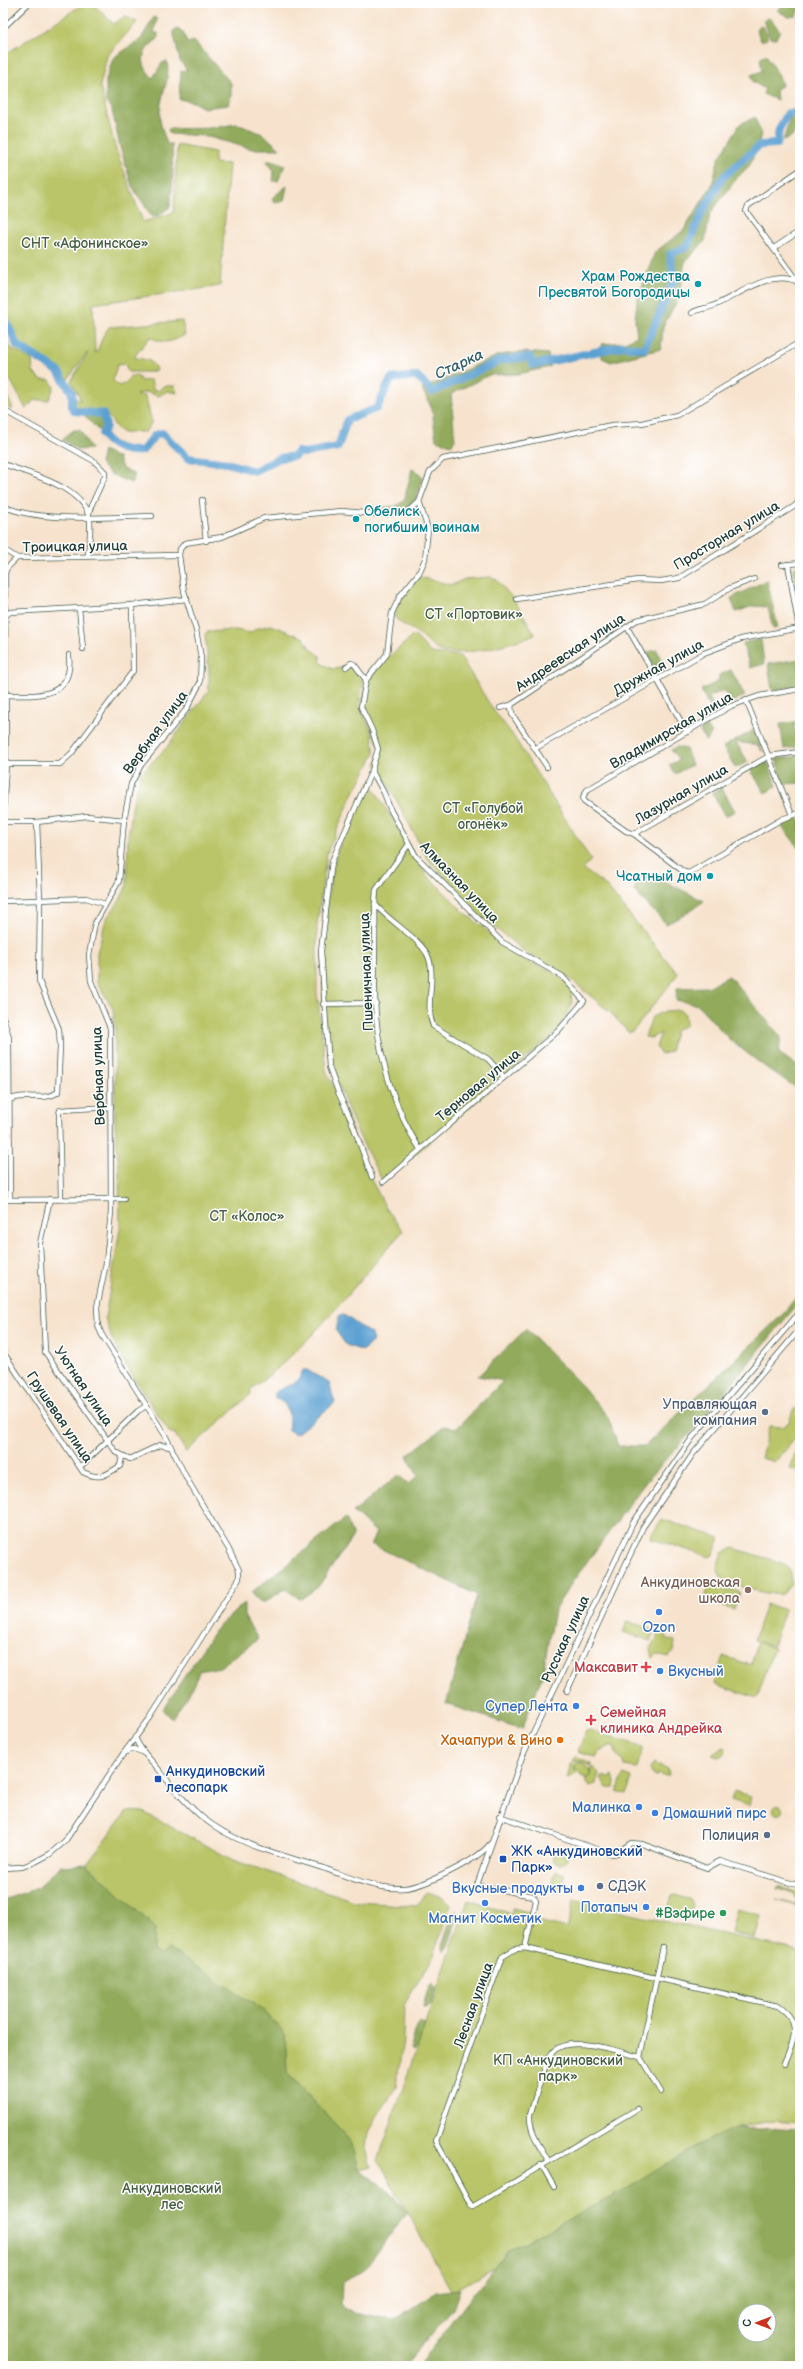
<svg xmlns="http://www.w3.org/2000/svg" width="803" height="2369" viewBox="0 0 803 2369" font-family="'Balsamiq Sans',sans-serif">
  <rect width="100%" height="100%" fill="#fff"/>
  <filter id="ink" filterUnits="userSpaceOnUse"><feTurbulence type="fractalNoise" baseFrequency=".025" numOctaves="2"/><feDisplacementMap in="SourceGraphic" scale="8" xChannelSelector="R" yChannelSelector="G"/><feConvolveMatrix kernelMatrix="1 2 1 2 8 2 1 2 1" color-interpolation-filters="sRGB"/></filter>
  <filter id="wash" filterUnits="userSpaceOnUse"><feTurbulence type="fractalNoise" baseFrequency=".012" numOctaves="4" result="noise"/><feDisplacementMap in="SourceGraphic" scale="16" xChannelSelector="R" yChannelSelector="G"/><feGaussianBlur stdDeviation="0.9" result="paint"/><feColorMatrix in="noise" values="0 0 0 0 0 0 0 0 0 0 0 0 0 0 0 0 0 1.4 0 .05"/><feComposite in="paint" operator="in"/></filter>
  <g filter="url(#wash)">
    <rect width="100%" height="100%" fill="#f7e3cd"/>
    <g fill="#b9c567" stroke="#6c814e">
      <path d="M85 3H92L114 24 125 16 137 22 107 56 100 86 115 147 143 222 174 212 177 145 215 152 214 163 229 164 220 286 93 304 95 352H97L103 336 109 327 182 321 185 335C171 342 165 345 150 337L134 357 150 361 157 370 151 372H128L125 364 117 365 113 380 119 386 126 383 130 376 137 375 141 381 151 380 153 389 159 391 163 386H175L177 393 167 391 159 396 146 392 136 395 145 396 152 422 145 432C138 431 129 434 124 433 114 430 113 418 104 413 94 409 85 412 76 410L73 407V399L81 400 71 381 88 353 86 354 66 382 60 370 17 345 3 314 4 55Z"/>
      <path d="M3 334 11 348 32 360 33 372 41 380H50L54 387 49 400H34L26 409 11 381 3 375Z"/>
      <path d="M3 387 12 406V410L3 405Z"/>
      <path d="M419 577 452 585 465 579 490 577 497 580 514 600 535 634C515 643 461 658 440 651 430 647 426 640 419 634 410 627 400 625 394 616L398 602Z"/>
      <path d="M271 625 304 638 309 647 320 656 321 663 332 669 353 667 363 681 359 705 372 733 375 753 351 798 327 853 317 925V992L326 1070 349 1121 365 1168 386 1208 403 1231C353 1286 311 1346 250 1390L251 1394 186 1452 175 1434 169 1432 127 1367 111 1337 105 1318 120 1228 119 1168 115 1126V1024L113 1009 97 982V952L106 919 120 900 127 885 128 836 133 803 141 773 167 747 209 690V673L205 634 207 632 236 630 251 633 255 629Z"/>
      <path d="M414 635 431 653 460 656 492 708 512 734 591 860 583 869 606 886 678 974 634 1030 629 1033 611 1013 564 974 524 951 479 915 427 858 388 784 376 764 381 751 362 704 367 681 377 667Z"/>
      <path d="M370 782 425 873 463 911 521 959 549 969 566 982 571 990 572 1005 558 1031 383 1182C363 1146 345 1107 333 1068 317 1015 320 900 339 848 347 825 360 804 370 782Z"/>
      <path d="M679 1010 685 1013 686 1025 675 1031 670 1052 661 1054 656 1047 661 1033 651 1038 645 1037 652 1017 665 1011Z"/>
      <path d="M797 1408 800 1409V1433L775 1462 761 1458 769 1426 782 1427 789 1422 793 1410Z"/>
      <path d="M796 1452 800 1453V1472L790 1469Z"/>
      <path d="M662 1519 720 1538 713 1555 710 1557 652 1539 651 1535Z"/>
      <path d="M733 1548 783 1563 791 1572V1584L783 1594C770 1596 733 1586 722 1578 719 1575 719 1570 717 1567L722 1553Z"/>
      <path d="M710 1583 740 1592 734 1610 704 1601Z"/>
      <path d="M766 1604 785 1610 773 1646 754 1640Z"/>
      <path d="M627 1621 654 1630 650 1641 623 1632Z"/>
      <path d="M656 1630 667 1634 666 1638 675 1641 674 1651 669 1657 656 1654 652 1658 650 1649 657 1639Z"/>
      <path d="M758 1642 774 1648 757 1698 714 1684 723 1656 751 1665Z"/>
      <path d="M590 1730 643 1747 637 1768 624 1766 623 1762 616 1754V1750L612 1745 600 1751 596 1757 578 1751 586 1731Z"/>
      <path d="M723 1747 726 1748 724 1754 718 1757 712 1755Z"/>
      <path d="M576 1756 591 1763 590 1766 581 1761 573 1762V1759Z"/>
      <path d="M571 1762 574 1765 576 1774 567 1779Z"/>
      <path d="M581 1762 589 1769 590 1775 587 1778 581 1776 575 1769 576 1764Z"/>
      <path d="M654 1763 668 1769 669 1775 664 1776 658 1774 657 1777 653 1776 650 1768Z"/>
      <path d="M593 1767 599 1773 596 1784 590 1786 585 1779 590 1776 591 1768Z"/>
      <path d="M623 1775 632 1778 626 1795 617 1792Z"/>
      <path d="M603 1776 609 1778 613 1776 615 1782 614 1787 607 1788 601 1779Z"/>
      <path d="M734 1791 751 1796 749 1806 731 1800Z"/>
      <circle cx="778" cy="1810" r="4.5"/>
      <path d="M127 1811 143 1812 233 1860 358 1902 417 1906 426 1892 443 1897 451 1905 432 1959 404 2005 403 2040 396 2087 368 2132 366 2149 371 2166 359 2169 351 2141 287 2073 285 2034 153 1951 156 1929 87 1864Z"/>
      <circle cx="560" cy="1857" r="7"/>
      <path d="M556 1871 565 1874 559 1893 550 1891Z"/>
      <path d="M778 1886 799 1893 800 1907 776 1900 795 1905 797 1898 795 1897V1894L779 1888 777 1890Z"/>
      <path d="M676 1895 691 1900 693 1905 688 1919 667 1913 672 1896Z"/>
      <path d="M468 1900 512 1914 513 1908 535 1914 534 1920 567 1928 574 1900 617 1911 800 1951V2123L772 2121 737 2127 452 2292 378 2160Z"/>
      <path d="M737 1909 760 1915 754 1939 731 1933Z"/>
    </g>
    <g fill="#92aa5c" stroke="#587448" fill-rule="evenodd">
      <path d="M781 3H792L799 8 796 16 788 17 777 10 784 5Z"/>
      <path d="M154 17 157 19 154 33H158V39C141 50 138 63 153 78L162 63 167 61C171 79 160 96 160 113 159 123 164 134 167 144H172L173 179 170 207 159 215 152 217 132 186 120 147 112 110 106 102V80L113 58 141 39Z"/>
      <path d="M769 17 780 31 776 38H770L764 20Z"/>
      <path d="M761 25 767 33V39L761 41 756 29Z"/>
      <path d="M177 29 183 32 187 43 194 41 231 83V97L228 105 204 108 193 102 179 99 181 71 187 70 180 61 173 31Z"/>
      <path d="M766 54C771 64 781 76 782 86L776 89 777 100 763 94 765 89 753 82 751 75 762 71 760 59Z"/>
      <path d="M800 108C800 125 800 134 783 141L793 109Z"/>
      <path d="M755 117 761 135 750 165 736 179 710 214 705 241 685 262 678 300 663 326 661 349 611 362 602 358V344L625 342 637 336 635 319 637 301 655 252 684 230 712 185 718 160 740 124Z"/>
      <path d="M237 124 263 134 280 149H252L205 136 170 134 168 129 209 128Z"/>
      <path d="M267 161H276L285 165 278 181H273L274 171Z"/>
      <path d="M287 186 284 201 275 203 272 198Z"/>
      <path d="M524 352 548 354 550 367 518 374 489 375 451 394 455 440 451 445 436 440 432 409 422 389 499 355Z"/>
      <path d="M89 411 102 414 105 426 100 432 85 416 83 413Z"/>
      <path d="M74 430H80L91 449 78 450 62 439Z"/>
      <path d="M103 450 118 458 122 468 135 475 131 483 110 474 100 464Z"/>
      <path d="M412 469 419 473 423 478C412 517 406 512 369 511L372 508 396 506 404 501Z"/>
      <path d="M800 566V600H798L793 568Z"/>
      <path d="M767 580 778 628 773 629 768 607 753 606 736 612 731 598Z"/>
      <path d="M761 639 764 664 750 668 743 643Z"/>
      <path d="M657 650 665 670 657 674 647 652Z"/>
      <path d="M800 659V686L772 690 768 664Z"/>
      <path d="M731 670 745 696 731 702 724 690 709 697 715 710 712 712 701 690 719 681V675Z"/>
      <path d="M800 721V724L794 725 798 747 784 749 780 724Z"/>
      <path d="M706 726 712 733 706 742 700 731Z"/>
      <path d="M754 730 763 752 757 745 736 742 748 762 735 768 723 747Z"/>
      <path d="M677 747 686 749 692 765 675 774 669 765 679 760 671 750Z"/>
      <path d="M800 756V783L783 784 776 759Z"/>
      <path d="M767 761 777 786 765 793 750 769Z"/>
      <path d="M722 788 735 811 725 816 712 793Z"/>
      <path d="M792 819H800V849L782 827Z"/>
      <path d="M641 875 654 876 704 901 684 915 666 924 634 891Z"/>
      <path d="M729 976 781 1037 779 1053 800 1068V1090L768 1069 730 1040 698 1005 676 1000 677 988 708 987Z"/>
      <path d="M800 1292V1301L694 1429 645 1483 573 1581 554 1610 542 1677 522 1729 446 1704 477 1595 371 1544 376 1532 353 1512 398 1475 409 1484 418 1476 407 1456 445 1426 456 1429 503 1381 478 1376 526 1329 583 1387 608 1417 618 1446H645L782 1315Z"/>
      <path d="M346 1518 353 1536 318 1587 301 1599 285 1589 263 1603 258 1602 252 1592Z"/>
      <path d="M244 1603V1616L258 1639 220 1667 199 1671 195 1684 172 1719 163 1709 215 1630Z"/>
      <path d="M87 1864 156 1929 153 1951 160 1956 169 1949 263 2010 285 2034 287 2073 351 2141 359 2169 391 2193 407 2211 367 2268 342 2283 341 2304 356 2313 394 2321 436 2292 460 2289 453 2309 404 2366H3V1900L37 1888 61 1866Z"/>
      <path d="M456 1911 459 1913 447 1949 444 1952 442 1945 453 1913Z"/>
      <path d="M432 1983 436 1987 430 2006 424 2008 423 2006 429 1986Z"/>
      <path d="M420 2022 425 2025 419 2044 413 2051 410 2049C412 2044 417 2024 420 2022Z"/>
      <path d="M737 2127 800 2130V2366H418L507 2251 625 2190 695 2146ZM745 2311H769V2335H745Z"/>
    </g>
    <g fill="#5ca0d1" stroke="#3e6e82">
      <path d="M344 1315 371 1334 373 1341 363 1351 346 1345 336 1331 339 1316Z"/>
      <path d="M303 1370H307L329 1383 335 1403 296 1434 288 1430C290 1416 290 1404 275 1398V1392L298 1381Z"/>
    </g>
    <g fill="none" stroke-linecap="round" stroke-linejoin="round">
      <path stroke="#5ca0d1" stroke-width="8" d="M3 314 17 345 58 371 72 393V407L75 411 103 414 106 426 102 434C110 448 127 452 142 451L155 435 162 433 188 458 227 463 254 471 280 458 295 456 297 452 305 453 338 447 347 420 377 408 391 379 417 376 432 392 501 360 530 357 533 365 623 346 644 349 674 280 670 254 687 247 703 211 723 177 760 145 777 144 779 129 788 113H800"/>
    </g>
  </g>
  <g filter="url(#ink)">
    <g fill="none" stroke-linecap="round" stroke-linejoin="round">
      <g stroke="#3f564b" stroke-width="6">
        <g id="minor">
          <path d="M3 28 29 3"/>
          <path d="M774 248 800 231"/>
          <path d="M797 281 746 211 748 206 800 170"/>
          <path d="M692 313C697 309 704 309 710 307 736 298 771 266 800 283"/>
          <path d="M3 410 94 461 105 472V476L91 506 88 517"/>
          <path d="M3 464C30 474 85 487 90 521 91 532 89 545 88 555"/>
          <path d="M202 500 206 541"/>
          <path d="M3 506C39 523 111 517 152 516"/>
          <path d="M3 549 17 558"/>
          <path d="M788 564 800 635"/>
          <path d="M782 565 800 563"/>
          <path d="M517 599 638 580 661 581 679 578 795 506 800 500"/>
          <path d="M79 608 83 649"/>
          <path d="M5 616 10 612 132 605 187 599"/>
          <path d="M627 627 687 732"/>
          <path d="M346 667 351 663 354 664 366 680 387 654 392 613 400 596 419 573 425 559 428 529 419 502"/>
          <path d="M366 680 361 707 372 730 378 749 373 765V773L384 793 391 811 416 856 502 942 562 976 584 1001 558 1031 383 1182"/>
          <path d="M800 689 759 696 731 706 587 790 583 797 584 801 626 831 634 834 769 756 800 752"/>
          <path d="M3 695C34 695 74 701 69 655"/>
          <path d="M746 700 792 815"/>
          <path d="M511 705 512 714 547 767"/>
          <path d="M500 708 511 705 637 620 705 604 730 588 754 579"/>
          <path d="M536 748 704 653 741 639 800 628"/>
          <path d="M5 764H60L71 754 133 671 132 605"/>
          <path d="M3 814 6 764 5 573 7 568 17 558 179 555"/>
          <path d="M3 822H37L87 816 124 820"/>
          <path d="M37 822 40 900 86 898 105 904"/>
          <path d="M634 834 684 872 689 873 782 819 800 813"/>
          <path d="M409 844 376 890 375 904C376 941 373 979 376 1017 380 1061 395 1111 420 1149"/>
          <path d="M3 901 40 900 39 981 59 1029 60 1046 58 1092C45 1102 24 1092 9 1100"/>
          <path d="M375 904C387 920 421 939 428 956 437 977 424 1004 433 1026L488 1059 504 1077"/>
          <path d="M323 1004 376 1003"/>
          <path d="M3 1017 9 1037 10 1200"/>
          <path d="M372 1177 351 1120 338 1092 329 1067 321 951 332 861 372 770"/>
          <path d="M50 1199 40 1243 45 1352 116 1452 130 1459 160 1445 170 1447"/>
          <path d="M61 1199 59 1114 60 1110 111 1107"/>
          <path d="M3 1200 124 1199"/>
          <path d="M3 1352 83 1472C99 1480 105 1476 120 1466L122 1457"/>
          <path d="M80 1467 138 1411 146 1406"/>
          <path d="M567 1691 643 1527 693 1454 800 1329"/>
          <path d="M135 1737C139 1750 152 1761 160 1771 173 1788 187 1805 203 1818 238 1846 284 1855 326 1869 351 1878 377 1890 405 1888 425 1886 478 1860 490 1844"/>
          <path d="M126 1752 133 1749 143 1752"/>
          <path d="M499 1816 611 1854 617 1853 631 1843 642 1844 707 1868 720 1861 797 1885 800 1877"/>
          <path d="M3 1868 22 1867 35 1862 50 1854 65 1841 123 1754 150 1718 239 1579V1570L228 1548 187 1479 165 1435 102 1335 98 1326 97 1307 106 1263 111 1212 110 1028 91 981 89 955 95 923 119 881 124 820 131 784 141 765 186 710 200 683 201 658 196 630 184 591 179 555 180 549 185 543 222 537 264 518 341 511 377 514 408 512 419 502 430 472 443 459 612 425 642 423 677 415 800 342"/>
          <path d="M525 1948 536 1901 533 1896 477 1885 522 1757 633 1523 692 1438 800 1312"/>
          <path d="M661 2092 640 2057 663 1947"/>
          <path d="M637 2109 472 2207 436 2141 502 1957 515 1949 525 1948 778 2006C803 2022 794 2041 784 2064"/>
          <path d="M548 2160C540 2146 529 2132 530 2115 536 2096 541 2074 550 2056 563 2031 619 2052 640 2057"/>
          <path d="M541 2164 554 2187"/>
        </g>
      </g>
      <use href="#minor" stroke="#fff" stroke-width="4.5"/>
    </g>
  </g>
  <g fill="#0f9aa8" stroke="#fff" stroke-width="1.5">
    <circle cx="698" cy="284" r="4"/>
    <circle cx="356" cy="519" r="4"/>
    <circle cx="710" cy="876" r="4"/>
  </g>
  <g fill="#5c6f8a" stroke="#fff" stroke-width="1.5">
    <circle cx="765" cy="1412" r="4"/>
    <circle cx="767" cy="1835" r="4"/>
    <circle cx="600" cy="1886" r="4"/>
  </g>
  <circle fill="#8d6e63" stroke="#fff" stroke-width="1.5" cx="748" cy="1590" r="4"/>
  <g fill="#3f7fe0" stroke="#fff" stroke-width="1.5">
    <circle cx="659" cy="1612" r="4"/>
    <circle cx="660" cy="1671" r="4"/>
    <circle cx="576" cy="1706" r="4"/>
    <circle cx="639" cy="1807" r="4"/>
    <circle cx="655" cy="1813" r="4"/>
    <circle cx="581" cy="1888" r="4"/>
    <circle cx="485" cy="1903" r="4"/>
    <circle cx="646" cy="1907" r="4"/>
  </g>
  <g fill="#e0444e" stroke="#fff" stroke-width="1.5">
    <path d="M644 1661h4v4h4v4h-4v4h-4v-4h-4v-4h4z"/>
    <path d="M589 1714h4v4h4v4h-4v4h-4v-4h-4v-4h4z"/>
  </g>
  <circle fill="#e8710a" stroke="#fff" stroke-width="1.5" cx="560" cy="1740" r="4"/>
  <g fill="#1a4fb4" stroke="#fff" stroke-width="1.5">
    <rect x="154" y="1775" width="8" height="8" rx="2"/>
    <rect x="499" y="1855" width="8" height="8" rx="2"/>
  </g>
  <circle fill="#2e9e5b" stroke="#fff" stroke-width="1.5" cx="723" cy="1913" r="4"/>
  <g text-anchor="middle" stroke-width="3" stroke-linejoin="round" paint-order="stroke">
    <g font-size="14" fill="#465f41" stroke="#fff">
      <text x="85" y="248">СНТ «Афонинское»</text>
      <text x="474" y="619">СТ «Портовик»</text>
      <text x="483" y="813">СТ «Голубой<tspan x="483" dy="16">огонёк»</tspan></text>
      <text x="247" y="1221">СТ «Колос»</text>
      <text x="558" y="2065">КП «Анкудиновский<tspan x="558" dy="16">парк»</tspan></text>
      <text x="172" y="2193">Анкудиновский<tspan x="172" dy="16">лес</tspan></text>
    </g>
    <g font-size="14" fill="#0d838f" stroke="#fff" text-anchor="end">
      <text x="690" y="281">Храм Рождества<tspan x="690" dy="16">Пресвятой Богородицы</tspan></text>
      <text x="364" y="516" text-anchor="start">Обелиск<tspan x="364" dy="16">погибшим воинам</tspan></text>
      <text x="702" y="881">Чсатный дом</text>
    </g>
    <g font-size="14" fill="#1f3d34" stroke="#fff">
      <text transform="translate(726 535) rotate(-31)" y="5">Просторная улица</text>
      <text transform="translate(75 546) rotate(-1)" y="5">Троицкая улица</text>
      <text transform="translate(570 652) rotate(-34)" y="5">Андреевская улица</text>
      <text transform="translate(658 667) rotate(-29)" y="5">Дружная улица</text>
      <text transform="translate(671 730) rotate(-30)" y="5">Владимирская улица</text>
      <text transform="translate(155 732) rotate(-54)" y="5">Вербная улица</text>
      <text transform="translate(681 794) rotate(-30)" y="5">Лазурная улица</text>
      <text transform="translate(460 882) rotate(46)" y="5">Алмазная улица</text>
      <text transform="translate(366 972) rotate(-92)" y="5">Пшеничная улица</text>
      <text transform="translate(98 1076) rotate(-92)" y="5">Вербная улица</text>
      <text transform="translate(478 1085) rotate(-40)" y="5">Терновая улица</text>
      <text transform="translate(84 1386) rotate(56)" y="5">Уютная улица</text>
      <text transform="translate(60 1417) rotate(56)" y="5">Грушевая улица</text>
      <text transform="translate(565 1639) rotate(-65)" y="5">Русская улица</text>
      <text transform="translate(473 2005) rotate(-70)" y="5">Лесная улица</text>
    </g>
    <g font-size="14" fill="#4e5e75" stroke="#fff" text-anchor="end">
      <text x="757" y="1409">Управляющая<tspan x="757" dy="16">компания</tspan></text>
      <text x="759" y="1840">Полиция</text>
      <text x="608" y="1891" text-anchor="start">СДЭК</text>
    </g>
    <g font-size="14" fill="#785e54" stroke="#fff" text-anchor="end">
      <text x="740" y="1587">Анкудиновская<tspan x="740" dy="16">школа</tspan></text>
    </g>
    <g font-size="14" fill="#366cbe" stroke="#fff" text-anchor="end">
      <text x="659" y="1632" text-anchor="middle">Ozon</text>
      <text x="668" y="1676" text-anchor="start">Вкусный</text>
      <text x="568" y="1711">Супер Лента</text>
      <text x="631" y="1812">Малинка</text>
      <text x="663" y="1818" text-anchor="start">Домашний пирс</text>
      <text x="573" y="1893">Вкусные продукты</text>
      <text x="638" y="1912">Потапыч</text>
      <text x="485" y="1923" text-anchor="middle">Магнит Косметик</text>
    </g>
    <g font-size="14" fill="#be3a42" stroke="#fff" text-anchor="end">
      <text x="638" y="1672">Максавит</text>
      <text x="600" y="1717" text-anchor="start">Семейная<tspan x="600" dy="16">клиника Андрейка</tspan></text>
    </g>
    <g font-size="14" fill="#c56008" stroke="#fff" text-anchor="end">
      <text x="552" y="1745">Хачапури &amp; Вино</text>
    </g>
    <g font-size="14" fill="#164399" stroke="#fff" text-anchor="start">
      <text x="166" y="1776">Анкудиновский<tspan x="166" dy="16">лесопарк</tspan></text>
      <text x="511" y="1856">ЖК «Анкудиновский<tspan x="511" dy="16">Парк»</tspan></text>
    </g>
    <g font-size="14" fill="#27864d" stroke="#fff" text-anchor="end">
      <text x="715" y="1918">#Вэфире</text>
    </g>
    <g font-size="15" font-style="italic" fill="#34606b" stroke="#fff">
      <text transform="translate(459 364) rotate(-25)" y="5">Старка</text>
    </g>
  </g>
  <rect width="803" height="2369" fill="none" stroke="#fff" stroke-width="16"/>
  <g transform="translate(757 2323) rotate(270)"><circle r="19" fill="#ffffff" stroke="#a5b1ae"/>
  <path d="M0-3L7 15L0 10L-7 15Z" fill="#c8321e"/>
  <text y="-6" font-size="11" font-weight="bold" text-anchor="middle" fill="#1f3d34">С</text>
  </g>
</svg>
